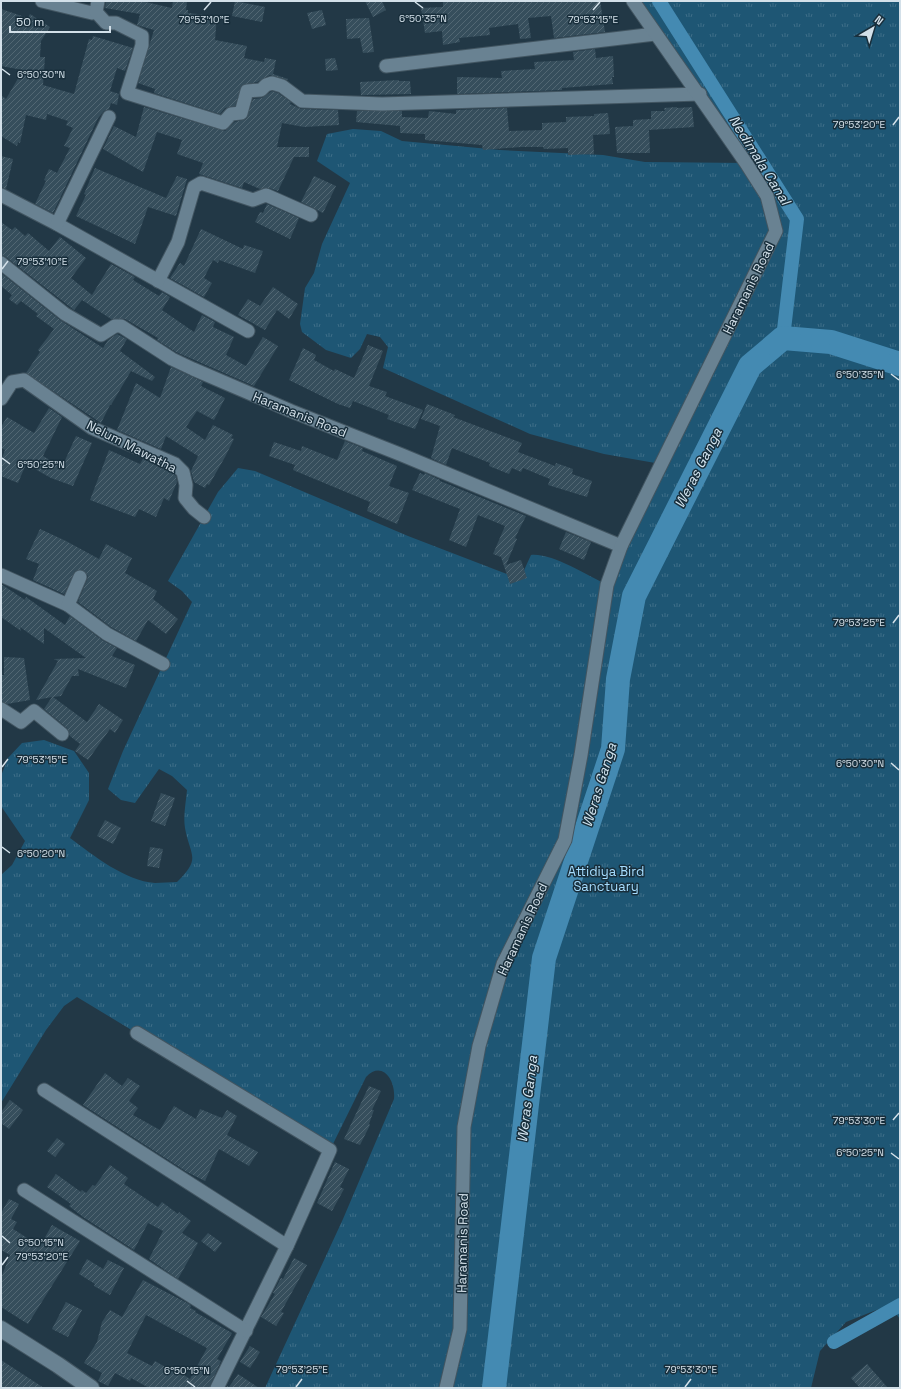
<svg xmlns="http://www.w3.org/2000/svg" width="901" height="1389" viewBox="0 0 901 1389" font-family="'Space Grotesk',sans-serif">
  <defs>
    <pattern id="park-tufts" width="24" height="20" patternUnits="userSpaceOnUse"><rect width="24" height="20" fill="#1e5674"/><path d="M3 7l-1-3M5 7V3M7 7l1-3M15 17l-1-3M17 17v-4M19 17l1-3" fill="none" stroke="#3e6e88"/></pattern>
    <pattern id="building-hatch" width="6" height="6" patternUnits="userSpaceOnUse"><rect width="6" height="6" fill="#364e5c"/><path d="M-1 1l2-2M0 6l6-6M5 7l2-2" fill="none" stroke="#526773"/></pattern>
  </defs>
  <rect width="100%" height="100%" fill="#223846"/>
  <path fill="url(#park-tufts)" d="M633 1H900V1319L889 1305 846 1322 820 1351 811 1388H265L343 1219 394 1099C396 1080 382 1060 366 1077L330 1150 77 997 64 1006 46 1030 1 1103V875L12 865 25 841 1 806V776L8 758 22 743 44 740 74 751 89 773V800L70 838C93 855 125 881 155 883 162 883 170 882 177 882 202 858 190 856 185 828 183 816 186 802 187 790L172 776 159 769 135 803 121 800 108 789 123 751 192 602 182 591 168 581 218 492 238 468 255 471 408 536 520 579 531 555C552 553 587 575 607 585L661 464 604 454 530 434 383 368 388 347 380 337 367 334 360 349 351 358 326 350 302 332 300 324 305 288 314 273 322 244 350 183 317 161 327 134 353 129 381 131 402 141 500 150 603 155 645 162 746 163Z"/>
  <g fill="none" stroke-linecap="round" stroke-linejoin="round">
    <g stroke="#448ab2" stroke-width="14">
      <path d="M659 1 797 219 783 338"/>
      <path d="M834 1342 900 1305"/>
    </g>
    <path stroke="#448ab2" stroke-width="24" d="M494 1388 544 958 613 749 618 679 634 596 750 366 783 338 831 342 900 364"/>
  </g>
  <g fill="url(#building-hatch)" fill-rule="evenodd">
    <path d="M106 1H141L172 8 173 1H187L186 10H188V13L217 16 215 40 247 46 244 58 264 62 265 58 276 60 273 74 288 79V80L270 75 257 82 242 85 235 106 225 108 220 114 154 93 155 89 138 83 154 30 137 25 140 14 105 8Z"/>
    <path d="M235 1 265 7 262 22 232 16Z"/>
    <path d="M365 1H382L386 10 373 17Z"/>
    <path d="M443 1H600L605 32 554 38 551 16 528 18 531 38 520 39 518 24 489 28 490 35 459 38 460 42 443 45 442 31 425 33 421 8 443 7Z"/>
    <path d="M1 9 28 18 30 14 50 27 41 41 40 57H45L43 85 74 94 89 39 92 40 93 36 133 48 125 71 117 68 110 91 119 94 117 105 111 103 109 109 104 111 98 118 53 213 35 204 46 181 44 180 49 169 57 173 70 148 64 146 73 128 66 125 68 121 47 114 46 120 26 115 20 143 18 142 17 146 1 136V95L6 99 23 70 1 66Z"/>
    <path d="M322 10 326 25 312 29 307 13Z"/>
    <path d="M369 18 374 52 363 53 360 38 347 39 346 19Z"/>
    <path d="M595 49 596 58 613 56 614 77H612L613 84 562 88V90L457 94V77L502 78 501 71 535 69 534 62 574 60 573 52Z"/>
    <path d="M335 58 338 70 326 71 325 59Z"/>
    <path d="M399 80V81H410L411 94 361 95 360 82Z"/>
    <path d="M272 91 278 93 291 102 290 104 301 109 338 110 339 125 304 127 282 123 277 147H309V157H294L278 191 269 188 260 189 244 182 242 188 199 174 203 163 177 154 182 140 157 132 143 172 103 149 114 126 136 137 144 107 225 131 235 122 246 119 253 99 262 98Z"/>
    <path d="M677 107V108L692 107 694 127 649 130 650 153H617L615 127 633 126V120L651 119V111H665L664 108Z"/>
    <path d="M507 108 509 131 542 130V123L566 122V117L594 116V114L608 113 610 134 593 135 594 154 568 155V148L544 149 543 147H521L483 150 482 145 425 140V134L400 133V126L356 122 357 111H402V117L428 118 429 111 456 114V110Z"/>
    <path d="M1 156 13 159 6 189 1 187Z"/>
    <path d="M95 168 166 198 177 176 187 179 176 216 148 207 135 244 76 216 86 195 84 194Z"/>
    <path d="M314 176 336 186 323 213 301 202Z"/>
    <path d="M267 204 299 218 290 239 255 222 260 212 263 213Z"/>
    <path d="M1 222 12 230 15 227 25 236 28 233 49 251 60 237 86 258 71 278 92 295 111 264 135 277 133 280 159 296 162 292 170 297 162 310 194 332 202 315 215 322 213 327 234 337 226 355 246 366 263 337 278 346 254 386 176 352 157 340 158 338 125 319H111L82 300 74 310 6 257 1 255Z"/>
    <path d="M201 229 243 249 244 245 263 251 255 273 219 260 218 263 213 260 204 278 212 283 204 297 170 278 180 263 184 266Z"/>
    <path d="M1 273 60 320 103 348 108 340 117 334 127 339 120 351 155 377 152 381 131 371 111 405H110L101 423 26 373 40 352 38 350 54 329 36 316 38 314 21 301 17 305 9 299 12 295 1 286Z"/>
    <path d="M273 287 298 304 289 319 277 310 265 330 238 315 248 299 260 306Z"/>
    <path d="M368 345 383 351 369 386 387 392 385 396 423 410 415 429 387 419 389 415 353 401 350 408 338 404 289 380 303 348 316 355 314 360 334 371 335 369 354 378Z"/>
    <path d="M171 367 203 382 201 386 225 398 214 420 197 411 186 427 205 440 213 425 233 435 231 438 234 439 225 457 209 485 207 484 205 488 194 482 191 471 198 456 166 436 161 449 117 430 136 383 160 398Z"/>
    <path d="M427 404 455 415 453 417 522 443 518 452 555 466 556 463 573 469 572 474 592 481 587 497 548 485 550 479 523 468 521 472 512 468 509 474 489 466 490 463 452 448 446 465 431 458 440 426 421 419Z"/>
    <path d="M49 408 62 417 43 456 62 467 76 436 92 443 73 486 51 478 26 464 18 483 1 476V461L5 450 1 448V427L7 417 34 433Z"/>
    <path d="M345 441 363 448 362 451 397 466 389 486 409 493 397 524 367 511 370 502 293 470 295 465 269 456 274 442 301 451 302 446 337 460Z"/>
    <path d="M109 450 140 464 143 459 171 472 176 476 177 482 169 501 164 498 156 517 139 509 135 517 90 500Z"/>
    <path d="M420 473 424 475 425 473 440 480V481L526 516 515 538 517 539 506 565 521 560 527 578 510 584 501 557 493 554 505 526 478 515 466 547 449 540 460 509 412 490Z"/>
    <path d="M40 529 66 541 99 559 106 544 132 558 125 573 157 591 153 599 178 619 166 634 148 620 136 641 111 627 78 602 87 580 88 576 83 570 75 571 64 594 33 580 39 564 26 559Z"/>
    <path d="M566 532 591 542 584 560 559 549Z"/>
    <path d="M1 584 25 600 26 597 65 625 70 616 102 640 117 648 112 656 135 665 126 688 78 669 79 676H72L61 696 53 697 87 722 99 704 123 720 115 733 110 729 88 760 75 751 80 744 70 736 67 728 44 709 52 697 36 700 58 661 54 659 86 658 44 628V644L20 627 21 631 1 617Z"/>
    <path d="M4 657 24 658 30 700 7 704 1 701V675H4Z"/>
    <path d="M161 793 175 798 165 826 151 821Z"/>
    <path d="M105 820 121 828 113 844 97 836Z"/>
    <path d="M150 847 163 849 159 868 147 866Z"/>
    <path d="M105 1073 122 1086 128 1078 140 1086 129 1101 138 1108 133 1115 160 1130 174 1106 196 1119 200 1109 222 1118 227 1110 237 1116 227 1135 258 1152 249 1166 219 1149 205 1181 187 1172 83 1105Z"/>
    <path d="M369 1086 381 1091 372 1110H374L369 1124 370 1125 360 1145 344 1139Z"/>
    <path d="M10 1100 23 1110 9 1129 1 1123V1112Z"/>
    <path d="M57 1138 65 1144 55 1157 47 1151Z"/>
    <path d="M335 1162 349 1169 340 1187 344 1189 332 1211 317 1203Z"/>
    <path d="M110 1165 128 1178 124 1184 158 1207 162 1202 178 1214 179 1212 191 1221 182 1233 198 1243 178 1279 149 1259 163 1231 148 1223 134 1250 83 1217 69 1206 71 1204 47 1187 56 1174 81 1192 82 1190 86 1193 93 1185 95 1186Z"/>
    <path d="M9 1199 19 1204 11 1219 17 1222 13 1229 40 1246 52 1225 80 1241 28 1324 1 1307V1278L10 1255 1 1250V1213Z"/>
    <path d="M208 1233 222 1243 215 1252 201 1241Z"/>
    <path d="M294 1258 307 1265 281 1312 284 1313 276 1326 261 1317 275 1294 273 1293 281 1278 283 1279Z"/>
    <path d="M87 1259 103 1269 108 1260 124 1268 110 1295 94 1286 95 1284 79 1274Z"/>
    <path d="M143 1280 189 1304 191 1306 190 1308 196 1311 195 1312 232 1333 217 1359 221 1361 209 1388H149L131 1378 130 1381 115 1373 108 1386 98 1381 102 1373 84 1363 97 1342 102 1322 110 1310 122 1317ZM146 1315 207 1348 190 1379 175 1369 174 1372 155 1361 152 1366 127 1353Z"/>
    <path d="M66 1302 82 1310 68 1337 52 1329Z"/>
    <path d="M250 1346 260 1352 250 1368 240 1362Z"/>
    <path d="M1 1360 44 1388H1Z"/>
    <path d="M867 1364 888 1388H860L851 1378Z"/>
    <path d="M238 1374 259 1388H226L227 1386 229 1387Z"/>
  </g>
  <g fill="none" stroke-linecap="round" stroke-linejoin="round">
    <g stroke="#425561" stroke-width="15">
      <g id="minor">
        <path d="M42 1 92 13 96 12 98 1"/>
        <path d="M96 12 106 23H116L142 36V45L127 93 223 123 231 114 241 113 247 91 261 90 266 85 272 83 282 86 302 101 382 104 700 94"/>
        <path d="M386 66 655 34"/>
        <path d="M1 195 57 224 248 331"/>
        <path d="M57 224 109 117"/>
        <path d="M1 263 65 314 101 335 115 326H121L172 359 193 369 291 411 402 455 621 546 607 585 581 755 565 840 503 964 479 1046 464 1127 460 1329 446 1388"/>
        <path d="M158 281 178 242 194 187 201 183 253 200 266 195 311 215"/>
        <path d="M1 399 12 382 24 380 92 428 175 464 183 472 186 485 185 498 194 509 204 517"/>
        <path d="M621 546 776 231 767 196 746 163 633 1"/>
        <path d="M1 575 68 605 107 634 163 664"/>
        <path d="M68 605 80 577"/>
        <path d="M1 709 21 722 34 711 62 734"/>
        <path d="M137 1033 330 1150 287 1246 217 1388"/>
        <path d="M44 1090 287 1246"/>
        <path d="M24 1190 246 1331"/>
      </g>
    </g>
    <g stroke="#425561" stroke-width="18">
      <path id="tertiary" d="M1 1329 58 1365 91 1388"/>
    </g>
    <use href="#minor" stroke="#698292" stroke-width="13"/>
    <use href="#tertiary" stroke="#698292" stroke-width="16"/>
  </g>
  <path fill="none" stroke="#d3e0e9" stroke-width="1.5" d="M415 2 423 8M204 10 211 2M593 10 600 2M2 69 10 75M893 125 899 117M2 269 8 261M891 374 899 380M2 458 10 464M893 623 899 615M891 763 899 770M2 767 8 759M2 847 10 853M893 1120 899 1113M891 1153 899 1159M2 1236 10 1243M2 1265 8 1257M187 1381 195 1387M296 1387 302 1379M685 1387 691 1379"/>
  <g text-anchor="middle" stroke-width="3" stroke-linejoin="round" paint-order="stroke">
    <g font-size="13" fill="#d3e0e9" stroke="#182e3b">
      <text transform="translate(748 288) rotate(-64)" y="5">Haramanis Road</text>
      <text transform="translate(300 414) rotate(22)" y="5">Haramanis Road</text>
      <text transform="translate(132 446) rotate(27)" y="5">Nelum Mawatha</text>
      <text transform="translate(522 929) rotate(-65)" y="5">Haramanis Road</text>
      <text transform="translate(462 1243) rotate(-89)" y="5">Haramanis Road</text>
    </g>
    <g font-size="13" fill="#a5dcfe" stroke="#182e3b">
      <text x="606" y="876">Attidiya Bird<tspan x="606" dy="15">Sanctuary</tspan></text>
    </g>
    <g font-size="14" font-style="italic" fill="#d4e6f1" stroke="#182e3b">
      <text transform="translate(760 160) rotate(58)" y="5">Nedimala Canal</text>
      <text transform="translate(698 468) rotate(-63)" y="5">Weras Ganga</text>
      <text transform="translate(599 785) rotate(-73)" y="5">Weras Ganga</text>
      <text transform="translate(527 1099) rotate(-83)" y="5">Weras Ganga</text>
    </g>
  </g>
  <g font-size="10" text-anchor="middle" fill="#d3e0e9" stroke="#182e3b" stroke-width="3" stroke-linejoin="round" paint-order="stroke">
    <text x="423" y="22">6°50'35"N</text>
    <text x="204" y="23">79°53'10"E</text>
    <text x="593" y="23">79°53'15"E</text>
    <text x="41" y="78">6°50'30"N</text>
    <text x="859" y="128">79°53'20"E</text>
    <text x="42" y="265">79°53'10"E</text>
    <text x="860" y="378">6°50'35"N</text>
    <text x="41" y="468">6°50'25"N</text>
    <text x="859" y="626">79°53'25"E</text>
    <text x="42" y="763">79°53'15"E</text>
    <text x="860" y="767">6°50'30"N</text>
    <text x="41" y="857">6°50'20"N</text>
    <text x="859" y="1124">79°53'30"E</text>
    <text x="860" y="1156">6°50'25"N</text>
    <text x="41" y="1246">6°50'15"N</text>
    <text x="42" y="1260">79°53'20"E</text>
    <text x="302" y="1373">79°53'25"E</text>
    <text x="691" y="1373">79°53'30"E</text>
    <text x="187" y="1374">6°50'15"N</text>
  </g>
  <rect width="901" height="1389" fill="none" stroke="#d3e0e9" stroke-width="4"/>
  <g transform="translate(873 28) rotate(38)" stroke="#182e3b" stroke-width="3" paint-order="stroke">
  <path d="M0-3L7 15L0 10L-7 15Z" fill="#d3e0e9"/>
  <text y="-6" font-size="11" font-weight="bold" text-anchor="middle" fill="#d3e0e9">N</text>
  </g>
  <path d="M10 26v6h100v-6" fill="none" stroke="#d3e0e9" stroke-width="2"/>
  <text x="16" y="26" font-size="12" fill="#d3e0e9" stroke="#182e3b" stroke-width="3" paint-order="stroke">50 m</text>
</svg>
